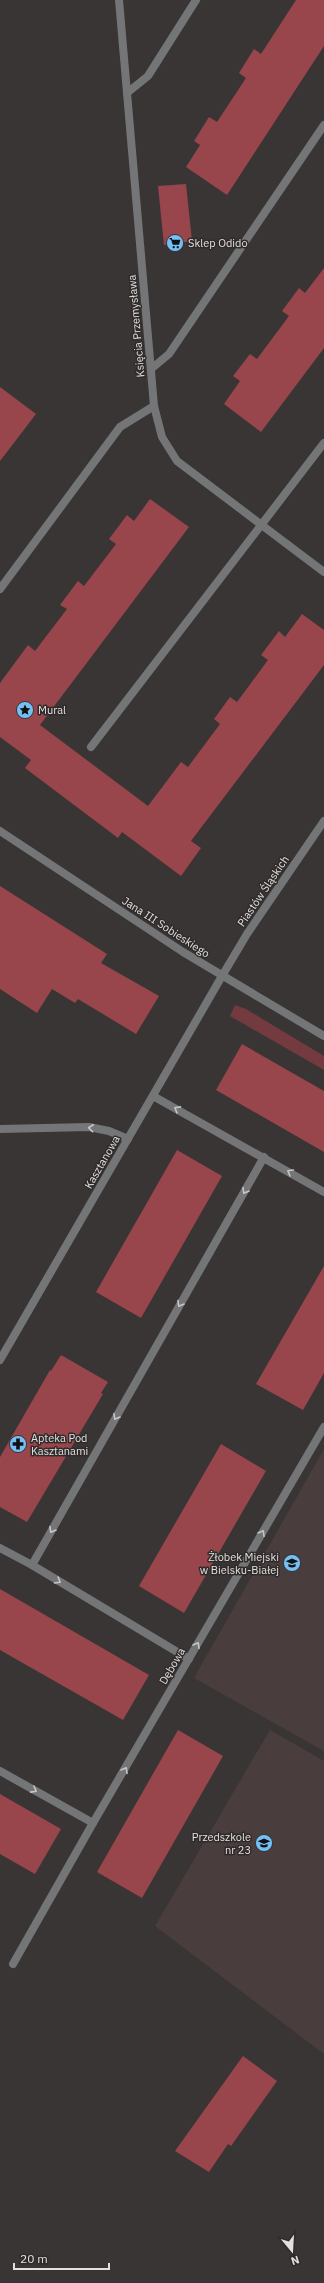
<svg xmlns="http://www.w3.org/2000/svg" width="324" height="2283" viewBox="0 0 324 2283" font-family="'IBM Plex Sans',sans-serif">
  <rect width="100%" height="100%" fill="#3a3535"/>
  <g fill="#493d3d">
    <path d="M324 1449V1751L194 1678Z"/>
    <path d="M270 1730 324 1761V2054L155 1926Z"/>
  </g>
  <path fill="#733b3f" d="M235 1005 246 1009 324 1056V1070L230 1016Z"/>
  <g fill="#98454b">
    <path d="M296 0H324V46L227 195 186 167 200 145 194 141 209 117 217 122 246 78 239 73 254 49 261 54Z"/>
    <path d="M186 184 192 241 164 245 158 186Z"/>
    <path d="M324 268V348L261 432 224 404 240 381 233 376 250 354 257 359 289 316 282 311 299 288 305 293Z"/>
    <path d="M0 387 36 414 0 461Z"/>
    <path d="M150 499 189 527 40 725 148 806 181 762 188 767 220 724 214 719 230 697 237 702 268 660 261 655 279 631 285 637 302 614 324 630V665L191 841 201 848 181 876 122 832 118 838 25 768 31 760 0 737V683L28 645 35 651 67 609 60 605 78 581 84 586 116 544 109 539 127 515 134 521Z"/>
    <path d="M0 886 107 954 101 963 159 996 136 1034 78 999 75 1003 52 989 37 1013 0 989Z"/>
    <path d="M242 1044 324 1091V1152L216 1090Z"/>
    <path d="M177 1150 222 1176 141 1318 96 1292Z"/>
    <path d="M324 1266V1373L303 1410 256 1384Z"/>
    <path d="M61 1355 108 1382 101 1393 103 1394 27 1522 0 1507V1457L50 1370 51 1371Z"/>
    <path d="M221 1444 266 1471 184 1613 139 1586Z"/>
    <path d="M0 1589 149 1675 123 1720 0 1650Z"/>
    <path d="M178 1730 223 1756 142 1898 97 1872Z"/>
    <path d="M0 1794 61 1829 35 1874 0 1854Z"/>
    <path d="M243 2056 277 2081 231 2146 228 2144 209 2172 175 2151Z"/>
  </g>
  <g fill="none" stroke-linecap="round" stroke-linejoin="round">
    <g stroke="#747577" stroke-width="8">
      <path d="M127 93 148 76 196 0"/>
      <path d="M151 369 169 354 324 125"/>
      <path d="M0 589 120 427 154 406"/>
      <path d="M91 747 324 443"/>
      <path d="M153 1096 324 1192"/>
      <path d="M0 1129 89 1127 109 1131 128 1139"/>
      <path d="M0 1548 32 1565 189 1659"/>
      <path d="M32 1565 264 1157"/>
      <path d="M13 1964 93 1823"/>
    </g>
    <g stroke="#747577" stroke-width="8">
      <path d="M119 0 154 406 162 437 177 461 324 572"/>
      <path d="M0 831 183 952 324 1036"/>
      <path d="M0 1360 222 976 247 934 324 821"/>
      <path d="M0 1771 93 1823 324 1427"/>
    </g>
  </g>
  <defs><path id="oneway-chevron" d="M-2-3.5L2.5 0L-2 3.5" fill="none" stroke-width="1.6" stroke-linecap="round" stroke-linejoin="round"/></defs>
  <g stroke="#c7c5c6">
    <use href="#oneway-chevron" transform="translate(177 1109) rotate(-151)"/>
    <use href="#oneway-chevron" transform="translate(91 1128) rotate(-174)"/>
    <use href="#oneway-chevron" transform="translate(290 1172) rotate(-150)"/>
    <use href="#oneway-chevron" transform="translate(245 1191) rotate(120)"/>
    <use href="#oneway-chevron" transform="translate(180 1304) rotate(120)"/>
    <use href="#oneway-chevron" transform="translate(116 1417) rotate(120)"/>
    <use href="#oneway-chevron" transform="translate(52 1530) rotate(120)"/>
    <use href="#oneway-chevron" transform="translate(262 1533) rotate(-60)"/>
    <use href="#oneway-chevron" transform="translate(58 1581) rotate(31)"/>
    <use href="#oneway-chevron" transform="translate(197 1645) rotate(-60)"/>
    <use href="#oneway-chevron" transform="translate(125 1770) rotate(-60)"/>
    <use href="#oneway-chevron" transform="translate(34 1790) rotate(29)"/>
  </g>
  <defs>
    <g id="supermarket-disc" transform="scale(0.9)"><circle r="9.5" fill="#74c0f6" stroke="#302b2b"/><path d="M-6-5.5h2.5l.6 2H6L4.5 2H-2.5L-4.4-4H-6ZM-1.5 3.2a1.3 1.3 0 1 0 .1 0ZM3 3.2a1.3 1.3 0 1 0 .1 0Z" fill="#111"/></g>
    <g id="sight-disc" transform="scale(0.9)"><circle r="9.5" fill="#74c0f6" stroke="#302b2b"/><path d="M0-6L1.8-2.2L6-1.7L2.9 1.2L3.7 5.4L0 3.3L-3.7 5.4L-2.9 1.2L-6-1.7L-1.8-2.2Z" fill="#111"/></g>
    <g id="pharmacy-disc" transform="scale(0.9)"><circle r="9.5" fill="#74c0f6" stroke="#302b2b"/><path d="M-2-6h4v4h4v4h-4v4h-4v-4h-4v-4h4Z" fill="#111"/></g>
    <g id="school-disc" transform="scale(0.9)"><circle r="9.5" fill="#74c0f6" stroke="#302b2b"/><path d="M0-5L7-2L0 1L-7-2ZM-4 1L0 2.5L4 1V4Q0 6-4 4Z" fill="#111"/></g>
  </defs>
  <g fill-rule="evenodd">
    <use href="#supermarket-disc" x="175" y="243"/>
    <use href="#sight-disc" x="25" y="710"/>
    <use href="#pharmacy-disc" x="18" y="1444"/>
    <use href="#school-disc" x="292" y="1563"/>
    <use href="#school-disc" x="264" y="1843"/>
  </g>
  <g text-anchor="middle" stroke-width="3" stroke-linejoin="round" paint-order="stroke">
    <g font-size="11" fill="#e3e0e0" stroke="#302b2b" text-anchor="start">
      <text x="188" y="247">Sklep Odido</text>
      <text x="38" y="714">Mural</text>
      <text x="31" y="1442">Apteka Pod<tspan x="31" dy="13">Kasztanami</tspan></text>
      <text x="279" y="1561" text-anchor="end">Żłobek Miejski<tspan x="279" dy="13">w Bielsku-Białej</tspan></text>
      <text x="251" y="1841" text-anchor="end">Przedszkole<tspan x="251" dy="13">nr 23</tspan></text>
    </g>
    <g font-size="11" fill="#e3e0e0" stroke="#302b2b">
      <text transform="translate(136 326) rotate(-95)" y="4">Księcia Przemysława</text>
      <text transform="translate(263 891) rotate(-56)" y="4">Piastów Śląskich</text>
      <text transform="translate(166 927) rotate(33)" y="4">Jana III Sobieskiego</text>
      <text transform="translate(102 1162) rotate(-60)" y="4">Kasztanowa</text>
      <text transform="translate(172 1666) rotate(-60)" y="4">Dębowa</text>
    </g>
  </g>
  <g transform="translate(292 2251) rotate(162)" stroke="#302b2b" stroke-width="3" paint-order="stroke">
  <path d="M0-3L7 15L0 10L-7 15Z" fill="#e3e0e0"/>
  <text y="-6" font-size="11" font-weight="bold" text-anchor="middle" fill="#e3e0e0">N</text>
  </g>
  <path d="M14 2263v6h95v-6" fill="none" stroke="#e3e0e0" stroke-width="2"/>
  <text x="20" y="2263" font-size="12" fill="#e3e0e0" stroke="#302b2b" stroke-width="3" paint-order="stroke">20 m</text>
</svg>
